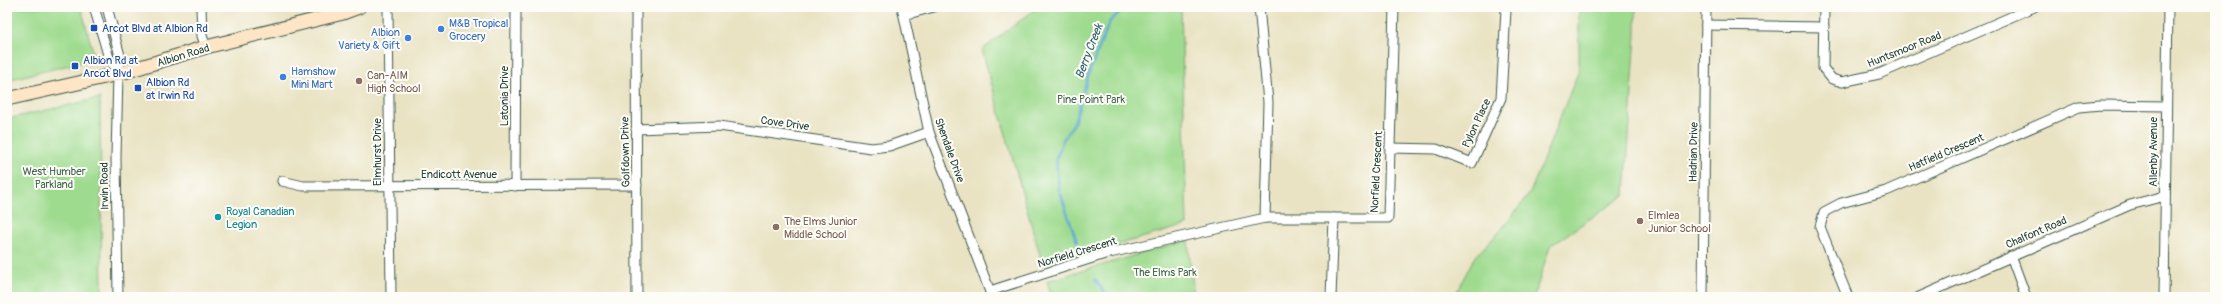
<svg xmlns="http://www.w3.org/2000/svg" width="2222" height="304" viewBox="0 0 2222 304" font-family="Pangolin,sans-serif">
  <rect width="100%" height="100%" fill="#fdfcf7"/>
  <filter id="ink" filterUnits="userSpaceOnUse"><feTurbulence type="fractalNoise" baseFrequency=".025" numOctaves="2"/><feDisplacementMap in="SourceGraphic" scale="8" xChannelSelector="R" yChannelSelector="G"/><feConvolveMatrix kernelMatrix="1 2 1 2 8 2 1 2 1" color-interpolation-filters="sRGB"/></filter>
  <filter id="wash" filterUnits="userSpaceOnUse"><feTurbulence type="fractalNoise" baseFrequency=".012" numOctaves="4" result="noise"/><feDisplacementMap in="SourceGraphic" scale="16" xChannelSelector="R" yChannelSelector="G"/><feGaussianBlur stdDeviation="0.9" result="paint"/><feColorMatrix in="noise" values="0 0 0 0 0 0 0 0 0 0 0 0 0 0 0 0 0 1.4 0 .05"/><feComposite in="paint" operator="in"/></filter>
  <g filter="url(#wash)">
    <rect width="100%" height="100%" fill="#e9e3c3"/>
    <g fill="#9fdb8f" stroke="#5f8c62">
      <path d="M7 7H81L95 59 7 80Z"/>
      <path d="M1038 7H1181L1187 225 1043 266 982 50Z"/>
      <path d="M1579 7H1636V34L1625 195 1550 246 1534 297H1454L1474 258 1502 229 1530 193 1579 70Z"/>
      <path d="M100 98 102 297H7V119Z"/>
      <path d="M1188 240 1194 297H1052L1047 281Z"/>
    </g>
    <g fill="none" stroke-linecap="round" stroke-linejoin="round">
      <g stroke="#5fa6d5" stroke-width="2.5">
        <path d="M1077 242 1059 189 1056 159 1063 140 1074 123 1090 70 1110 21 1126 7"/>
        <path d="M1095 279 1108 297"/>
      </g>
    </g>
  </g>
  <g filter="url(#ink)">
    <g fill="none" stroke-linecap="round" stroke-linejoin="round">
      <g stroke="#3d5649" stroke-width="11">
        <g id="minor">
          <path d="M94 7 109 58 118 74"/>
          <path d="M107 7 120 56 118 74 116 157 118 297"/>
          <path d="M201 7 202 36 206 47"/>
          <path d="M388 7 391 297"/>
          <path d="M636 7 637 297"/>
          <path d="M902 7 929 132 992 297"/>
          <path d="M1259 7 1268 102 1265 218"/>
          <path d="M1824 7 1823 68 1832 79 1842 82 1879 74 2034 7"/>
          <path d="M904 15 934 7"/>
          <path d="M1706 25 1824 27"/>
          <path d="M636 129 719 126 871 148 889 146 929 132"/>
          <path d="M1390 148 1436 149 1472 163 1501 98 1506 10"/>
          <path d="M282 181 303 186 637 185"/>
          <path d="M515 186 516 7"/>
          <path d="M2011 256 2026 297"/>
          <path d="M990 291 1105 254 1265 218H1388L1394 7"/>
          <path d="M1331 297 1334 218"/>
          <path d="M1703 297 1706 7"/>
          <path d="M1848 297 1820 227 1824 212 1841 203 1886 191 2079 107 2100 105 2166 106"/>
          <path d="M1919 297 2130 205 2165 196"/>
          <path d="M2164 297 2168 7"/>
        </g>
      </g>
      <g stroke="#3d5649" stroke-width="15">
        <path id="secondary" d="M7 99 118 74 206 47 343 13 359 7"/>
      </g>
      <use href="#minor" stroke="#fff" stroke-width="9"/>
      <use href="#secondary" stroke="#fde5c5" stroke-width="13"/>
    </g>
  </g>
  <g fill="#1a4fb4" stroke="#fdfcf7" stroke-width="1.5">
    <rect x="90" y="24" width="8" height="8" rx="2"/>
    <rect x="71" y="62" width="8" height="8" rx="2"/>
    <rect x="134" y="84" width="8" height="8" rx="2"/>
  </g>
  <g fill="#3f7fe0" stroke="#fdfcf7" stroke-width="1.5">
    <circle cx="441" cy="29" r="4"/>
    <circle cx="408" cy="38" r="4"/>
    <circle cx="283" cy="77" r="4"/>
  </g>
  <g fill="#8d6e63" stroke="#fdfcf7" stroke-width="1.5">
    <circle cx="359" cy="81" r="4"/>
    <circle cx="1640" cy="221" r="4"/>
    <circle cx="776" cy="227" r="4"/>
  </g>
  <circle fill="#0f9aa8" stroke="#fdfcf7" stroke-width="1.5" cx="218" cy="217" r="4"/>
  <g text-anchor="middle" stroke-width="4" stroke-linejoin="round" paint-order="stroke">
    <g font-size="11" fill="#366cbe" stroke="#fdfcf7" text-anchor="start">
      <text x="449" y="27">M&amp;B Tropical<tspan x="449" dy="13">Grocery</tspan></text>
      <text x="400" y="36" text-anchor="end">Albion<tspan x="400" dy="13">Variety &amp; Gift</tspan></text>
      <text x="291" y="75">Hamshow<tspan x="291" dy="13">Mini Mart</tspan></text>
    </g>
    <g font-size="11" fill="#164399" stroke="#fdfcf7" text-anchor="start">
      <text x="102" y="32">Arcot Blvd at Albion Rd</text>
      <text x="83" y="64">Albion Rd at<tspan x="83" dy="13">Arcot Blvd</tspan></text>
      <text x="146" y="86">Albion Rd<tspan x="146" dy="13">at Irwin Rd</tspan></text>
    </g>
    <g font-size="11" fill="#1f3d34" stroke="#fdfcf7">
      <text transform="translate(1904 49) rotate(-22)" y="4">Huntsmoor Road</text>
      <text transform="translate(183 55) rotate(-17)" y="4">Albion Road</text>
      <text transform="translate(504 96) rotate(-90)" y="4">Latonia Drive</text>
      <text transform="translate(785 123) rotate(8)" y="4">Cove Drive</text>
      <text transform="translate(1476 123) rotate(-65)" y="4">Pylon Place</text>
      <text transform="translate(950 150) rotate(70)" y="4">Shendale Drive</text>
      <text transform="translate(377 152) rotate(-90)" y="4">Elmhurst Drive</text>
      <text transform="translate(625 152) rotate(-91)" y="4">Golfdown Drive</text>
      <text transform="translate(1693 152) rotate(-89)" y="4">Hadrian Drive</text>
      <text transform="translate(1946 152) rotate(-23)" y="4">Hatfield Crescent</text>
      <text transform="translate(2153 152) rotate(-90)" y="4">Allenby Avenue</text>
      <text transform="translate(1376 172) rotate(-87)" y="4">Norfield Crescent</text>
      <text x="459" y="178">Endicott Avenue</text>
      <text transform="translate(104 186) rotate(-91)" y="4">Irwin Road</text>
      <text transform="translate(2036 232) rotate(-23)" y="4">Chalfont Road</text>
      <text transform="translate(1077 252) rotate(-17)" y="4">Norfield Crescent</text>
    </g>
    <g font-size="11" fill="#785e54" stroke="#fdfcf7" text-anchor="start">
      <text x="367" y="79">Can-AIM<tspan x="367" dy="13">High School</tspan></text>
      <text x="1648" y="219">Elmlea<tspan x="1648" dy="13">Junior School</tspan></text>
      <text x="784" y="225">The Elms Junior<tspan x="784" dy="13">Middle School</tspan></text>
    </g>
    <g font-size="11" fill="#3f644b" stroke="#fdfcf7">
      <text x="1091" y="103">Pine Point Park</text>
      <text x="54" y="175">West Humber<tspan x="54" dy="13">Parkland</tspan></text>
      <text x="1165" y="276">The Elms Park</text>
    </g>
    <g font-size="11" fill="#0d838f" stroke="#fdfcf7" text-anchor="start">
      <text x="226" y="215">Royal Canadian<tspan x="226" dy="13">Legion</tspan></text>
    </g>
    <g font-size="12" font-style="italic" fill="#35626c" stroke="#fdfcf7">
      <text transform="translate(1089 51) rotate(-69)" y="4">Berry Creek</text>
    </g>
  </g>
  <rect width="2222" height="304" fill="none" stroke="#fdfcf7" stroke-width="24"/>
</svg>
